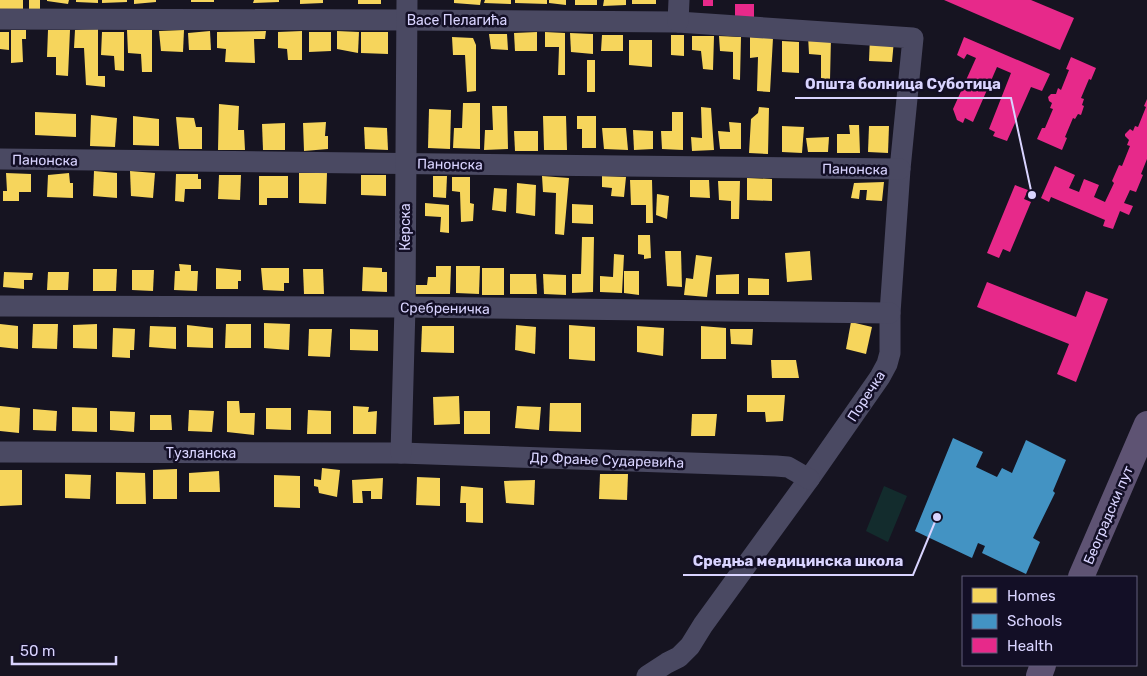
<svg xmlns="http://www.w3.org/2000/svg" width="1147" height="676" viewBox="0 0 1147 676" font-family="Rubik,sans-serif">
  <rect width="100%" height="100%" fill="#161421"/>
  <path fill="#132c2d" d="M884 486 907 496 888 542 866 531Z"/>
  <g fill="#f6d55c">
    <rect x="0" y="0" width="23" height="10"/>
    <rect x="29" y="0" width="11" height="9"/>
    <path d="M47 0H69L68 4 47 1Z"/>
    <path d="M76 0H98V3L76 2Z"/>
    <path d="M102 0H127V2L102 3Z"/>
    <path d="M134 0H156V2L134 4Z"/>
    <rect x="191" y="0" width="23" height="2"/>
    <path d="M254 0H279V2L253 3Z"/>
    <path d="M300 0H323V3L300 4Z"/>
    <rect x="358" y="0" width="23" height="4"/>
    <path d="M454 0H481L480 5 454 3Z"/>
    <path d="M485 0H511V4L484 3Z"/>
    <path d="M515 0H547V4L515 3Z"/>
    <path d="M549 0H566V5L549 3Z"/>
    <rect x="575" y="0" width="22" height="5"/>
    <path d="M604 0H626V5L603 6Z"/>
    <rect x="632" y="0" width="24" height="4"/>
    <path d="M98 29V76H105V87L86 85 84 48H74L75 30Z"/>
    <path d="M11 30H26V39H22L23 62 11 63Z"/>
    <path d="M48 30H70L68 76 56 75V57H47Z"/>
    <path d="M127 30H152V72H142L141 54 128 53Z"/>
    <path d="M184 30 183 52 161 51 159 31Z"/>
    <path d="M210 31 211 50H189L188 33Z"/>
    <path d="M266 31 265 39H254L255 63 225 62 226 49 217 48V32Z"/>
    <path d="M302 31V60H288L287 49 278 48V32Z"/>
    <path d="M337 31 359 32 358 53 337 49Z"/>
    <path d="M0 32H9V50L0 49Z"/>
    <path d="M102 32H124V71L115 70 114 56 101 55Z"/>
    <path d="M309 32H331V51L309 52Z"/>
    <path d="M361 32H388V54L361 53Z"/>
    <path d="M537 32V51H515L514 33Z"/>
    <path d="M545 32 565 33V75H558L559 47H545Z"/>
    <path d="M570 33 593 34V54L571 52Z"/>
    <path d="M489 34H507L508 50 491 49Z"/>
    <path d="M602 35H623V51H601Z"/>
    <path d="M671 35H684V56L671 55Z"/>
    <path d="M692 36H714L713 70 703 69 701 51 692 50Z"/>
    <path d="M719 36 741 37 740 80 733 79V52L720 51Z"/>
    <path d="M808 36 831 37 830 80 821 78V55L809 54Z"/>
    <path d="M452 37 473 38 476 45V91L467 92 465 55H453Z"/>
    <path d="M750 37 773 38 770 92 757 91 758 57 750 58Z"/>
    <path d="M870 37 894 40 892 62 869 61Z"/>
    <path d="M629 40H652V67L629 65Z"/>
    <path d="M782 41 799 42V73L782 72Z"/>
    <rect x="587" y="60" width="8" height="32"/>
    <path d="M463 103H480V149L453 148 454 128H462Z"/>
    <path d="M219 104 239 106 238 130H244L245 150H218Z"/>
    <path d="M492 106H507L508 149 484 150 485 130H493Z"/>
    <path d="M701 107 711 108 714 150 692 151 691 137 702 138Z"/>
    <path d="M759 107 769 108 768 154 749 153 751 119 758 113Z"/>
    <path d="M429 109 451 110 450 149 428 148Z"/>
    <path d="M35 112 76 114V137L35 135Z"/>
    <path d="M672 112H683V150L662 149 661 131H672Z"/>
    <path d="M91 115 117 118 115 147 90 146Z"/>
    <path d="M133 116 159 119V146L133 145Z"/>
    <path d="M543 116H566L567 150H544Z"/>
    <path d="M577 116H596V148H582V129H577Z"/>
    <path d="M176 117 194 118 196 127H202V149H179Z"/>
    <path d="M326 122 325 136H328V149L304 151 303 123Z"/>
    <path d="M729 122 741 123V149H720L718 131 730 132Z"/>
    <path d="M285 123V150H263L262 124Z"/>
    <path d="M849 125H859L860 153H837V134H850Z"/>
    <path d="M782 126 804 127 802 153 782 152Z"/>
    <path d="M869 126H889L888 153 868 152Z"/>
    <path d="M364 127 387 128 388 150 365 149Z"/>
    <path d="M602 128H626L628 150 604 149Z"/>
    <path d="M633 130 653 131V149L634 150Z"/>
    <path d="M514 131H538V151H515Z"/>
    <path d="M829 137 828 152H808L806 138Z"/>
    <path d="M94 171 117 173V198L93 196Z"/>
    <path d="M130 171 155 173 153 198 131 196Z"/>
    <path d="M6 173 31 174V192H19V201H3V191H7Z"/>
    <path d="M69 173 70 183H73V198L47 197 48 175Z"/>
    <path d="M299 173H327L326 204 299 203Z"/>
    <path d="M176 174H198V179H201V189H185L184 202 175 201Z"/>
    <path d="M219 175H241L240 200 218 199Z"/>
    <path d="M361 175H386V196L361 195Z"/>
    <path d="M259 176H288V198H267V205H259Z"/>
    <path d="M433 176H447L446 198 433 197Z"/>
    <path d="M542 176 569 178 564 235 555 234 556 193 543 192Z"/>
    <path d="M602 176 626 177 624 197 611 196 612 188 602 187Z"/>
    <path d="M452 177H470V203L474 204 473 221 461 222 460 192 452 191Z"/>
    <path d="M747 178 772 179V201L747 200Z"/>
    <path d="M630 180H652L653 223H646V205H631Z"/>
    <path d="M690 180H709L710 198 690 197Z"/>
    <path d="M718 181H740L739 219H731V201L719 200Z"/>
    <path d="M884 182 882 201 866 200 867 190H860L859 199 851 198 854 183Z"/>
    <path d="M517 183 536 185 535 216 516 213Z"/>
    <path d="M494 188 507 189 506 212 492 210Z"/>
    <path d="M657 194 669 196 667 219 656 215Z"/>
    <path d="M425 203 449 205V233L440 232 441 217 425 216Z"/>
    <path d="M572 204 593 205V224L572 223Z"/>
    <path d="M638 235H650L651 258 644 259V255L638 254Z"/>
    <path d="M582 237H594L593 292 572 293V274H581Z"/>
    <path d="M665 251H681L682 287 667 286Z"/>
    <path d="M810 251 812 280 787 282 785 253Z"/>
    <path d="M614 254 624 255 622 293 600 292V276L613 277Z"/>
    <path d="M696 255 712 257 707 297 684 295 686 278 693 279Z"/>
    <path d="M179 264 191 265V271H198L197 291 174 290 175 271H180Z"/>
    <path d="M436 266H451L450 294H416V285H427L428 277H436Z"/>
    <path d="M456 266H480L479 294 456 293Z"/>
    <path d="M363 267 382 268V272H387V292L362 291Z"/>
    <path d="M216 268 241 270V281H238V289H216Z"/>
    <path d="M261 268H289V283H284V291L263 290Z"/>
    <rect x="482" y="268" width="22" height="27"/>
    <path d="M93 269H117L116 291H93Z"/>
    <path d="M303 269H323L324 294H304Z"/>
    <path d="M132 270H154L153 291 132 290Z"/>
    <path d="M624 271H639V295L624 293Z"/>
    <path d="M4 272 33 273 32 280H24V289L3 287Z"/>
    <path d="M48 272H69L68 290H47Z"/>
    <path d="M510 274H536L537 294H510Z"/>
    <path d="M543 274 566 275V295L544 294Z"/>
    <path d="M739 274V294H716V275Z"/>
    <path d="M748 278 769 279V295H748Z"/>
    <path d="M851 322 872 327 866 354 846 349Z"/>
    <path d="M264 323 290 324 289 350 264 348Z"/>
    <path d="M0 324 18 326V349L0 347Z"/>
    <path d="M33 324H58L57 349 32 348Z"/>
    <path d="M97 324V349L73 348V325Z"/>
    <path d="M226 324H251V348H225Z"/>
    <path d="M187 325 213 328V348L187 347Z"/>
    <path d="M516 325 536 327 535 354 515 350Z"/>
    <path d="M569 325 595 327V361L569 359Z"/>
    <path d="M150 326 176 327V349L149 347Z"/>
    <path d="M422 326H454V353L421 352Z"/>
    <path d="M637 326 664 328 663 356 637 352Z"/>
    <path d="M701 326 726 328V359H701Z"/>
    <path d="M113 328 135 329 134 350H130V358L112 357Z"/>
    <path d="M309 329H332L330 357 308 356Z"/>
    <path d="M350 329 378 330V351L350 350Z"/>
    <path d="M730 329H753L752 345 731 344Z"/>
    <path d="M771 360H796L799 378H772Z"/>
    <path d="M747 395H785L783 421 766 422 765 412H747Z"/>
    <path d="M459 396 460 424 434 425 433 397Z"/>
    <path d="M227 401H239L240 413H255L254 435 227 432Z"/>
    <path d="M550 403H581V432L549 431Z"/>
    <path d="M0 406 20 408 19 433 0 431Z"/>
    <path d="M353 406 369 407 368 412 377 411 376 434H353Z"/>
    <path d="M517 406 541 407 539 430 515 428Z"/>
    <path d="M72 407 97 408V432L72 431Z"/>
    <path d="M266 408H291V430L266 429Z"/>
    <path d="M33 409 57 411 56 431 33 430Z"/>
    <path d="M189 410 214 411 212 432 188 431Z"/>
    <path d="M308 410 331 411V434H307Z"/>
    <path d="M110 411 135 412 134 432 110 430Z"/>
    <rect x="464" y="411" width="26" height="23"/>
    <path d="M692 414H717L715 436H691Z"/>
    <path d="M150 415H171L172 430H150Z"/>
    <path d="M322 468 340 470 337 497 319 493 318 487 314 486V479L321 480Z"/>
    <path d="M177 469V499H153V470Z"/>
    <path d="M0 470H22V505L0 506Z"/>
    <path d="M219 471 220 492H189V473Z"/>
    <path d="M116 472 145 473 146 504H116Z"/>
    <path d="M65 474 91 475 90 499 65 498Z"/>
    <path d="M600 474H628L627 500 599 499Z"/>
    <path d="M274 475 300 476V508L274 507Z"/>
    <path d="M417 477 440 478V506L416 505Z"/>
    <path d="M383 478 382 499H371V491H362L363 503H353L352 480Z"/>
    <path d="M535 480 534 505 506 503 504 481Z"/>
    <path d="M461 486 483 488V523L466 522V503H460Z"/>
  </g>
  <path fill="#4393c3" d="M953 438 983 452 976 467 997 477 1002 468 1012 473 1026 440 1066 460 1053 491 1055 493 1033 538 1040 542 1026 574 982 553 985 546 978 543 972 558 915 531Z"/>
  <g fill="#e7298a">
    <rect x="703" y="0" width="10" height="6"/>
    <path d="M944 0H1031L1074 18 1060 50Z"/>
    <rect x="735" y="4" width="19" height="20"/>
    <path d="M964 37 1050 74 1042 91 1031 87 1007 141 993 136 995 132 989 129 1011 73 997 67 973 122 965 118 963 123 957 120 953 109 976 58 967 54 964 59 957 55Z"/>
    <path d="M1071 57 1096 68 1091 80 1089 79 1081 98 1084 99 1082 105 1084 106 1081 115 1078 114 1075 119 1073 118 1065 137 1067 138 1062 150 1037 139 1042 128H1045L1053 109 1050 108 1052 103 1049 101 1048 97 1051 94H1056L1058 88 1061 90 1069 70 1066 69Z"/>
    <path d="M1147 99V159L1141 174 1143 175 1136 192 1130 190 1124 203 1133 206 1129 215 1120 211 1113 229 1103 226 1105 220 1051 197 1049 202 1041 198 1055 166 1075 175 1069 188 1079 192 1084 179 1099 185 1094 197 1105 202 1114 183 1112 181 1119 165 1122 166 1130 146 1127 145 1129 140 1125 136V134L1130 129 1133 131 1135 126 1138 127 1146 107 1144 106Z"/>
    <path d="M1015 185 1028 190 1024 199 1031 202 1010 252 1003 249 999 258 987 253Z"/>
    <path d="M987 282 1076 317 1086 291 1108 299 1076 382 1057 374 1069 344 977 307Z"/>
  </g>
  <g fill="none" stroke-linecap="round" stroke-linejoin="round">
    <g stroke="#4a4962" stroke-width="21">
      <path d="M0 19 407 20 678 22 913 38 900 169 890 313V353L887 364 880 377 809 479 703 625 690 646 679 657 667 663 647 676"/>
      <path d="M678 22 679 0"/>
      <path d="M0 159 900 169"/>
      <path d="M0 306 405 307 890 313"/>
      <path d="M0 452 401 453 776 466 788 467 809 479"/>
      <path d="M401 453 405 307 407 0"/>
    </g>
    <g stroke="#5e5373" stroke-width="26">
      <path d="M1081 577 1147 424"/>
      <path d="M1039 676 1043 665"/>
    </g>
  </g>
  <g text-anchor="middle" stroke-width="5" stroke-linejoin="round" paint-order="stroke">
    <g font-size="14" fill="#d9d4ff" stroke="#130f26">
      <text x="457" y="25">Васе Пелагића</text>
      <text transform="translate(45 160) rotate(1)" y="5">Панонска</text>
      <text transform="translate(450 164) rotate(1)" y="5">Панонска</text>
      <text transform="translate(855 169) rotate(1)" y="5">Панонска</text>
      <text transform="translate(405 227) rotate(-90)" y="5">Керска</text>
      <text transform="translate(445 308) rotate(1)" y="5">Сребреничка</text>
      <text transform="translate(866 396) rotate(-57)" y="5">Поречка</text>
      <text x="201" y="458">Тузланска</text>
      <text transform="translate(607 460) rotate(2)" y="5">Др Фрање Сударевића</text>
      <text transform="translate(1108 515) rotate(-67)" y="5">Београдски пут</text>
    </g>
  </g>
  <path fill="none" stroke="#d9d4ff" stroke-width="2" d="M1032 195L1011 98H795M937 517L913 575H683"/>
  <g fill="#d9d4ff" stroke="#130f26" stroke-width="2">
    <circle cx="1032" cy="195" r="5"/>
    <circle cx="937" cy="517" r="5"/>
  </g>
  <g font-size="15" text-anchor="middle" font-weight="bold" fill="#d9d4ff" stroke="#130f26" stroke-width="5" stroke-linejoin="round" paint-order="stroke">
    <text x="903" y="89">Општа болница Суботица</text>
    <text x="798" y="566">Средња медицинска школа</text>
  </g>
  <rect x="962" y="576" width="175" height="90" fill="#130f26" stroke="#625e7d"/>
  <rect x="972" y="588" width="25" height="15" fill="#f6d55c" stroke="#625e7d"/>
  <text x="1007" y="601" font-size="15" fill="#d9d4ff">Homes</text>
  <rect x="972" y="614" width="25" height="15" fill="#4393c3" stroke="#625e7d"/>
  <text x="1007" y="626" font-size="15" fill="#d9d4ff">Schools</text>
  <rect x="972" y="638" width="25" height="15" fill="#e7298a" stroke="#625e7d"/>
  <text x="1007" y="651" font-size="15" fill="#d9d4ff">Health</text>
  <path d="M12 656v8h104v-8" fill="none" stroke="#d9d4ff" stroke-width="2.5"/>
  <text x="20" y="656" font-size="15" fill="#d9d4ff" stroke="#130f26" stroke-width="4" paint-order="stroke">50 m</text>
</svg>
